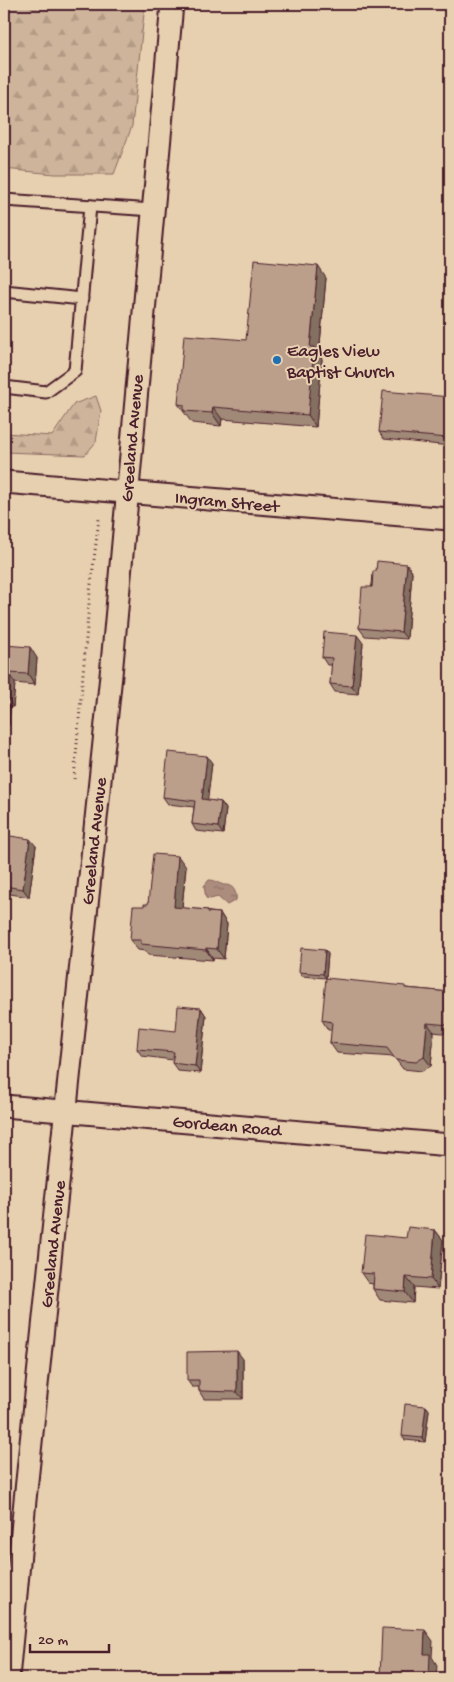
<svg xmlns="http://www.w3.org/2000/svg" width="454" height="1682" viewBox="0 0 454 1682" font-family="'Gochi Hand',sans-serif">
  <defs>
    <pattern id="forest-firs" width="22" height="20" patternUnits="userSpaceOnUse" patternTransform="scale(1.25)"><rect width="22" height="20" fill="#ceb49a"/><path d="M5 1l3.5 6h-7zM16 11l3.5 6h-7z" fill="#b29a85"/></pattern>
    <pattern id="water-ripples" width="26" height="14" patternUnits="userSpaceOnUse" patternTransform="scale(1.25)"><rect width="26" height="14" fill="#ac8c7d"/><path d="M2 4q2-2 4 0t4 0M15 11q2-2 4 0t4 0" fill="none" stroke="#8e7267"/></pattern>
  </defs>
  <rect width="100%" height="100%" fill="#e7d0b0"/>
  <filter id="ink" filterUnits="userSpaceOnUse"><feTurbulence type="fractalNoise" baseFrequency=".02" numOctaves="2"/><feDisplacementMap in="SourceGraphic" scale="10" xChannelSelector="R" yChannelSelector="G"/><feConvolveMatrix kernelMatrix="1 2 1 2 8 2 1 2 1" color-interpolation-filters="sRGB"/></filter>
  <g filter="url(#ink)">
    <g fill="url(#forest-firs)" stroke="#8c6a62">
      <path d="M4 4H145L132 126 114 174H55L4 169Z"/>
      <path d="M96 396 101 411 96 442 85 455 4 452V433L52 436 74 404Z"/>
    </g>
    <path fill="url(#water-ripples)" stroke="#85605c" d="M209 880C215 880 216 882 221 884 224 886 227 884 230 886 235 888 237 896 236 900L227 905 218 897 210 899 206 898 204 886Z"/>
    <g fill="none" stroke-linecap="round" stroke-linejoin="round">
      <g stroke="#4a1f2b" stroke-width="15">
        <g id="service">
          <path d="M4 200 153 210"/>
          <path d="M4 291 82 299"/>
          <path d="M4 387 46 392 75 371 90 206"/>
        </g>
      </g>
      <g stroke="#4a1f2b" stroke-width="25">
        <g id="minor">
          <path d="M4 482 450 519"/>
          <path d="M4 1106 450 1145"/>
          <path d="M8 1678 25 1500 111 675 172 4"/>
        </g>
      </g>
      <path stroke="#4a1f2b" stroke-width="3" stroke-dasharray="1 4" stroke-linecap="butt" d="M74 779 90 592 99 519"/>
      <use href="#service" stroke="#e7d0b0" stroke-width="11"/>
      <use href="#minor" stroke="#e7d0b0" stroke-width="21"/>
    </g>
    <g fill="#a18978" stroke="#4a1f2b">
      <path d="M326 278 319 355 322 359 316 427 222 419 221 426 192 423 178 404 246 340Z"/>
      <path d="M450 397V446L384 439 379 432Z"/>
      <path d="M407 564 412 572 407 639 365 636 359 628 376 571Z"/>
      <path d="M363 643 358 694 335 692 330 684 332 665H327L322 657Z"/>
      <path d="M4 645 37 658 35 685 15 683 13 707H10L9 725 4 724Z"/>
      <path d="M212 763 207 800 221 802 226 809 223 834 196 831 192 824 194 807 168 804 163 797Z"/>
      <path d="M4 837 36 846 29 897 4 893Z"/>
      <path d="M186 867 182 908 208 910 210 912 220 913 227 924 224 959 213 958V960L148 955 145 951 138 950 130 940 144 906 148 904Z"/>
      <path d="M325 950 328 954 326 978 302 976 299 972Z"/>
      <path d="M406 988 450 992V1034L434 1032 431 1066 422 1071 403 1069 394 1057 337 1053 330 1043 332 1030H328L322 1020Z"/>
      <path d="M201 1008 206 1016 200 1073 178 1071 172 1063 173 1060 142 1056 137 1049 176 1031Z"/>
      <path d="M435 1230 443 1240 438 1289 414 1287 413 1303 380 1300 373 1289V1284L368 1283 361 1273 406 1238Z"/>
      <path d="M243 1359V1399H204L199 1391V1387H192L187 1380Z"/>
      <path d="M426 1406 429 1410 425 1442 405 1440 402 1436Z"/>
    </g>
    <g fill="#836f61" stroke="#4a1f2b">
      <path d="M318 266 326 278 319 355 322 359 316 427 308 415 310 347Z"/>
      <path d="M213 407 222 419 221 426 212 413Z"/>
      <path d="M450 419V441L448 438Z"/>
      <path d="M407 564 412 572 407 639 401 632Z"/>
      <path d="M357 635 363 643 358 694 352 686Z"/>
      <path d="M30 647 37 658 35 685 28 674Z"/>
      <path d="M8 673 15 683 13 707 6 697Z"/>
      <path d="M4 698 10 707 9 725 4 717Z"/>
      <path d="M207 756 212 763 207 806 202 799Z"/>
      <path d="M221 802 226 809 223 834 218 827Z"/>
      <path d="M30 839 36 846 29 897 23 889Z"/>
      <path d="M178 856 186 867 181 917 174 907Z"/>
      <path d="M220 913 227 924 224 959 217 949Z"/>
      <path d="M206 948 213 958V960L206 950Z"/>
      <path d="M325 950 328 954 326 978 323 974Z"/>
      <path d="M201 1008 206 1016 200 1073 195 1066Z"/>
      <path d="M427 1023 434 1032 431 1066 424 1057Z"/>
      <path d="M435 1230 443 1240 438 1289 431 1279Z"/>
      <path d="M406 1277 414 1287 413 1303 405 1292Z"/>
      <path d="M237 1351 243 1359V1399L237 1392Z"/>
      <path d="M426 1406 429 1410 425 1442 422 1438Z"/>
      <path d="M425 1630 433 1641 432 1657 437 1665 436 1678H429L424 1654Z"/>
    </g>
    <g fill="#bb9f8b" stroke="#4a1f2b">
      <path d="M254 260 318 266 310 347H314L308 415 213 407 212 413 184 411V405L178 404 184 335 246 340Z"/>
      <path d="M383 391 450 397V419L448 438 379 432Z"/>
      <path d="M377 561 407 564 401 632 359 628 362 587H372L373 571H376Z"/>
      <path d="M324 632 357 635 352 686 330 684 332 658 322 657Z"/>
      <path d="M4 645 30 647 28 674 8 673 6 697H4Z"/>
      <path d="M168 752 207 756 202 799 221 802 218 827 192 824 195 801 163 797Z"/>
      <path d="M4 835 30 839 23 889 4 886Z"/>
      <path d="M153 854 178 856 174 907 208 910V912L220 913 217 949 206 948V950L141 944V940H130L133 906H144V904H148Z"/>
      <path d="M301 948 325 950 323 974 299 972Z"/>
      <path d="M326 978 405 986V988L450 992V1025L427 1023 424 1057 416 1062 396 1060 387 1048 330 1043 332 1022 322 1020Z"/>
      <path d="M178 1006 201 1008 195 1066 172 1063 174 1052 137 1049 139 1027 176 1031Z"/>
      <path d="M408 1227 435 1230 431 1279 406 1277 405 1292 373 1289 374 1274 361 1273 365 1234 406 1238Z"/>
      <path d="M237 1351V1392L199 1391V1380H187V1352Z"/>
      <path d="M405 1404 426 1406 422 1438 402 1436Z"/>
      <path d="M382 1628 425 1630 424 1654H430L429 1678H380Z"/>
    </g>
  </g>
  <circle fill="#1f6fb2" stroke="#e7d0b0" stroke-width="2" cx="277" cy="360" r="5"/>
  <g text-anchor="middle" stroke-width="4" stroke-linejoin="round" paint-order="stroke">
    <g font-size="18" fill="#4a1f2b" stroke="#e7d0b0" text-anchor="start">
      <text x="287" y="356">Eagles View<tspan x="287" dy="21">Baptist Church</tspan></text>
    </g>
    <g font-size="18" fill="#4a1f2b" stroke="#e7d0b0">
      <text transform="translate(131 438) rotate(-85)" y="6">Greeland Avenue</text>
      <text transform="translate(227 501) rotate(5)" y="6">Ingram Street</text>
      <text transform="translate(93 841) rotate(-84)" y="6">Greeland Avenue</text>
      <text transform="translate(227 1125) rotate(5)" y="6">Gordean Road</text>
      <text transform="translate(52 1244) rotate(-84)" y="6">Greeland Avenue</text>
    </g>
  </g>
  <rect width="454" height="1682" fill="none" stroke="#e7d0b0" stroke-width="20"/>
  <rect x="10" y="10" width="434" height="1662" fill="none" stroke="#4a1f2b" stroke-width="2" filter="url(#ink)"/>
  <path d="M30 1644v8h79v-8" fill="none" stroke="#4a1f2b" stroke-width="2.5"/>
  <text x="38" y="1644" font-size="15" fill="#4a1f2b" stroke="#e7d0b0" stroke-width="4" paint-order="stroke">20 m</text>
</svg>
